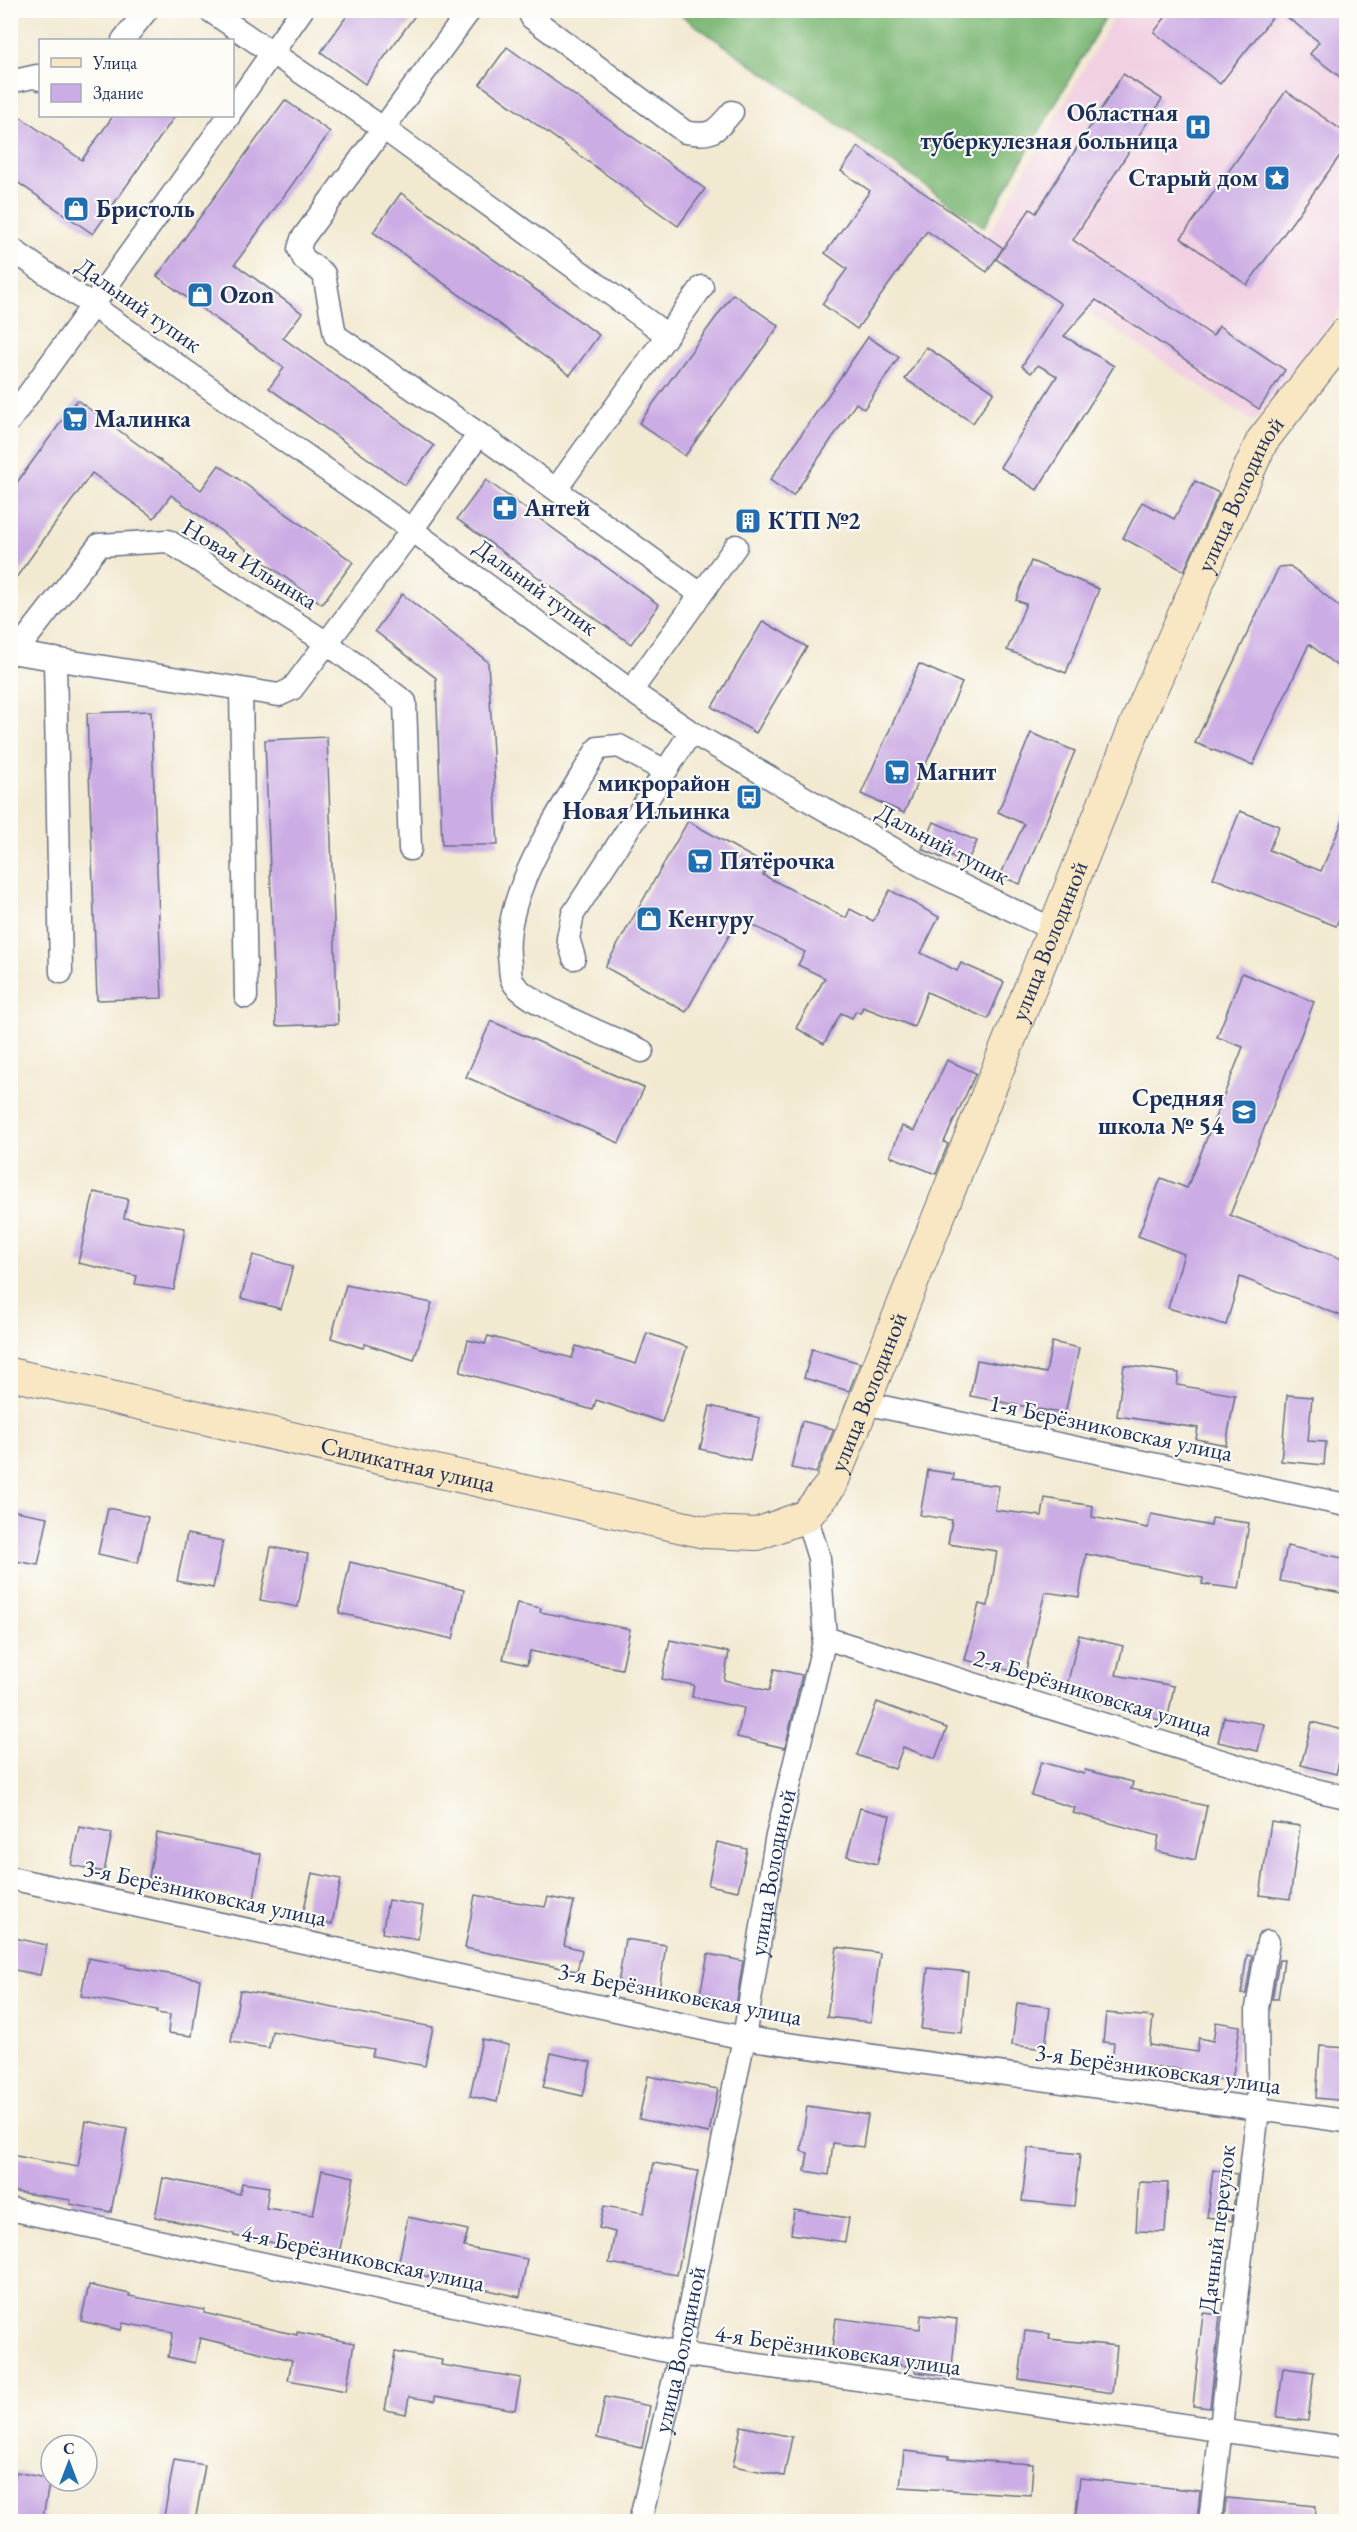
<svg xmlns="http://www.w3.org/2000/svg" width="1357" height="2532" viewBox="0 0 1357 2532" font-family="'EB Garamond',serif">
  <rect width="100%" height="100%" fill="#fdfcf7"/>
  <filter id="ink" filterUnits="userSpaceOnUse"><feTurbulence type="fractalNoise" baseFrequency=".0167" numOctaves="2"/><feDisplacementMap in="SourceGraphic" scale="12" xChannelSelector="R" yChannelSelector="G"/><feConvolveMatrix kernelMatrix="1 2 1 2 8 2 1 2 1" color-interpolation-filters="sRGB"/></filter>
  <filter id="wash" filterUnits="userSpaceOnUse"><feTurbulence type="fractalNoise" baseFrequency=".008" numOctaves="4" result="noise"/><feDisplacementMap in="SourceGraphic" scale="24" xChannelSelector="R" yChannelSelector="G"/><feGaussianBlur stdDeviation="1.35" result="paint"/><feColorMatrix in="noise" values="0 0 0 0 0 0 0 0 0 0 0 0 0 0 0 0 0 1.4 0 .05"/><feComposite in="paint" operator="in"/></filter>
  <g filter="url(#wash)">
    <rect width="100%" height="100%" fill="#f2e9d1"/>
    <path fill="#f1d0e2" d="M1117 11H1346V303L1254 422 984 243Z"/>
    <path fill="#7cb775" stroke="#4c736a" stroke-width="1.5" d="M675 11H1109L984 227Z"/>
    <g id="blocks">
      <g fill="#cbace4">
        <path d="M351 10H419L365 84 321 52Z"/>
        <path d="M1171 10H1278L1220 84 1154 32Z"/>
        <path d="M1278 10H1347V82L1310 54 1319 42Z"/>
        <path d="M507 47 705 189 678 226 480 84Z"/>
        <path d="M1123 74 1162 99 1073 240 1213 336 1219 326 1285 370 1259 409 1096 300 1064 336 1114 366 1037 490 1000 467 1057 376 1038 365 1031 373 1022 366 1061 304 996 259 1030 209 1036 213Z"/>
        <path d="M1286 91 1347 134V146L1247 285 1181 238Z"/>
        <path d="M285 100 330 132 235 264 302 313 283 338 434 446 405 485 269 388 284 368 157 276Z"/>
        <path d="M10 110 82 160 113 116H175L93 234 10 177Z"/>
        <path d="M858 147 1003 248 987 272 927 231 857 329 822 304 847 269 825 253 870 191 841 171Z"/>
        <path d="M401 193 599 335 570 375 373 232Z"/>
        <path d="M733 294 779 326 685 456 639 423Z"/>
        <path d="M868 337 899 357 864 409 856 403 793 496 770 480Z"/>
        <path d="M926 347 994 392 973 423 905 379Z"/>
        <path d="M77 400 201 490 219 465 353 562 322 604 171 495 154 518 92 473 10 586V492Z"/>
        <path d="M486 480 659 605 631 644 457 519Z"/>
        <path d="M1195 481 1219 493 1184 571 1123 538 1142 502 1174 519Z"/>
        <path d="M1031 561 1099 589 1066 673 1007 650 1026 604 1016 600Z"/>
        <path d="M1290 566 1347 613V674L1309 644 1253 765 1195 743 1279 567Z"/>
        <path d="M402 594 488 662 498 845H442L436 678 375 631Z"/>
        <path d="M763 621 807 647 756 733 712 707Z"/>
        <path d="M919 664 962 683 904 813 861 794Z"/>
        <path d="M151 711 162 998 97 1000 87 713Z"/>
        <path d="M1031 733 1075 751 1020 884 1000 876 1024 824 998 812Z"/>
        <path d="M327 737 338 1024 276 1026 265 740Z"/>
        <path d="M1240 811 1279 826 1269 850 1321 871 1347 811V900L1336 926 1213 878Z"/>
        <path d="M688 821 768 866 763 875 846 918 850 909 873 921 890 890 939 917 921 953 957 971 961 963 1004 982 988 1019 927 992 914 1027 863 1007 860 1013 856 1011 852 1018 841 1013 824 1044 796 1028 825 978 798 965 805 952 739 918 686 1012 605 967Z"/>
        <path d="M934 822 977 841 967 862 944 853 942 858 922 849Z"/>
        <path d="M1242 973 1314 1002 1230 1215 1347 1261V1318L1240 1277 1226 1325 1168 1308 1184 1254 1138 1236 1161 1178 1187 1188 1243 1047 1217 1037Z"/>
        <path d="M491 1021 644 1088 619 1143 466 1077Z"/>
        <path d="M947 1060 976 1073 944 1142 948 1144 936 1174 890 1156 902 1126 914 1131Z"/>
        <path d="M94 1192 128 1199 124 1218 185 1228 174 1290 135 1284 137 1276 78 1263Z"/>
        <path d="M253 1255 293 1266 281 1309 241 1298Z"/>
        <path d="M346 1285 432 1303 414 1360 365 1344 363 1348 331 1338Z"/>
        <path d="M647 1333 687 1347 662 1422 596 1400 593 1410 460 1372 468 1340 485 1344 488 1336 572 1358 576 1346 636 1364Z"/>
        <path d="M1052 1342 1079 1348 1065 1414 970 1396 977 1360 1046 1373Z"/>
        <path d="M812 1349 860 1363 849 1391 804 1378Z"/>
        <path d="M1124 1365 1179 1373 1177 1385 1235 1395 1226 1445 1196 1439 1198 1428 1117 1416Z"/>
        <path d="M1287 1395 1312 1397 1308 1441 1326 1442 1324 1465 1281 1461Z"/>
        <path d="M710 1406 760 1418 750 1461 700 1449Z"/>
        <path d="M802 1421 834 1429 816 1473 791 1468Z"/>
        <path d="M928 1470 954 1474 953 1480 999 1486 995 1510 1042 1516 1045 1498 1093 1506 1092 1517 1148 1528 1151 1514 1211 1526 1212 1518 1249 1523 1239 1589 1202 1584 1203 1578 1086 1554 1079 1597 1045 1592 1025 1674 965 1660 979 1604 988 1606 997 1551 948 1544 952 1520 920 1515Z"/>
        <path d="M108 1508 148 1517 138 1563 98 1554Z"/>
        <path d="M10 1510 48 1517 38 1565 10 1560Z"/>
        <path d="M187 1534 223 1541 213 1588 177 1581Z"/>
        <path d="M1287 1546 1347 1559V1594L1280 1581Z"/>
        <path d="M271 1547 308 1554 298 1607 260 1600Z"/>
        <path d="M350 1562 464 1590 453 1639 339 1613Z"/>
        <path d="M517 1603 541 1608 540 1612 630 1629 622 1669 530 1651 527 1665 503 1659Z"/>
        <path d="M1079 1635 1123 1646 1116 1675 1174 1686 1167 1722 1065 1694Z"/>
        <path d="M670 1640 729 1652 724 1680 769 1691 774 1669 802 1675 785 1748 737 1737 744 1708 692 1697 694 1685 662 1679Z"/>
        <path d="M877 1702 947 1728 935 1759 903 1747 895 1769 857 1755Z"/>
        <path d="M1224 1717 1264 1724 1258 1751 1218 1742Z"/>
        <path d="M1312 1722 1347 1731 1336 1774 1301 1765Z"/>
        <path d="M1041 1762 1084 1774 1085 1770 1133 1782 1131 1789 1207 1806 1195 1860 1156 1851 1159 1836 1073 1813 1075 1808 1031 1795Z"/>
        <path d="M860 1808 890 1816 877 1864 847 1856Z"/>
        <path d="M1271 1822 1300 1826 1290 1899 1260 1895Z"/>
        <path d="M79 1827 112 1833 104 1872 71 1865Z"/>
        <path d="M157 1833 261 1854 254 1900 148 1882Z"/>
        <path d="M717 1842 747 1849 738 1891 708 1885Z"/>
        <path d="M312 1873 341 1879 332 1924 302 1918Z"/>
        <path d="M475 1895 545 1907 548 1897 574 1902 564 1945 582 1950 577 1971 465 1948Z"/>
        <path d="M388 1900 423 1906 418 1939 382 1933Z"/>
        <path d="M10 1937 47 1945 40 1975 10 1969Z"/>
        <path d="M625 1939 666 1945 659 1991 618 1985Z"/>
        <path d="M837 1947 880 1953 871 2022 827 2017Z"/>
        <path d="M708 1954 743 1961 736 2006 699 1999Z"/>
        <path d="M1247 1955 1252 1956 1246 1994H1241Z"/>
        <path d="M88 1958 126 1965V1967L200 1979 192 2036 168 2033 170 2015 156 2013 157 2010 81 1996Z"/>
        <path d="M1279 1960H1284L1278 1999H1272Z"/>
        <path d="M928 1968 968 1972 962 2033 921 2029Z"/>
        <path d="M240 1990 433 2027 425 2066 372 2056 374 2049 272 2031 269 2048 231 2042Z"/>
        <path d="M1017 2003 1050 2007 1045 2049 1012 2045Z"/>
        <path d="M1106 2013 1153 2017 1150 2045 1197 2052 1199 2038 1213 2041 1216 2022 1240 2026 1232 2081 1178 2073 1179 2069 1112 2063 1114 2043 1103 2042Z"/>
        <path d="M482 2039 509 2045 497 2102 470 2096Z"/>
        <path d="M1320 2046 1347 2048V2101L1316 2098Z"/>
        <path d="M551 2053 591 2062 583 2096 543 2087Z"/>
        <path d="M648 2076 718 2089 709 2133 639 2119Z"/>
        <path d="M807 2106 868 2115 863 2147 833 2143 829 2175 805 2171 808 2153 801 2151Z"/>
        <path d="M86 2121 127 2129 111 2212 70 2204 71 2200 10 2191V2155L78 2167Z"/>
        <path d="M1028 2148 1080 2154 1074 2206 1022 2201Z"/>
        <path d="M654 2163 698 2171 677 2275 609 2263 615 2232 599 2228 604 2206 644 2213Z"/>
        <path d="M322 2170 354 2177 339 2254 234 2236V2234L155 2217 163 2178 240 2194 242 2183 269 2187 266 2208 313 2215Z"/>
        <path d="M1213 2170 1237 2174 1232 2221 1207 2217Z"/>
        <path d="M1139 2182 1168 2183 1165 2232 1136 2231Z"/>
        <path d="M794 2210 849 2218 845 2242 791 2234Z"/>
        <path d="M408 2217 468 2230 464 2247 527 2259 520 2297 397 2270Z"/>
        <path d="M89 2285 130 2294 129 2296 205 2310 204 2313 297 2335V2332L354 2343 346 2391 288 2380 292 2360 200 2338 195 2363 168 2357 173 2332 123 2323 121 2330 81 2321Z"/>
        <path d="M1203 2313 1220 2315 1210 2408 1193 2406Z"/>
        <path d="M921 2315 957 2319 951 2376 915 2372V2367L831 2357 836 2318 920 2329Z"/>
        <path d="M1025 2331 1050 2334 1049 2339 1117 2346 1112 2393 1019 2379Z"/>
        <path d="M395 2352 442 2360 441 2365 521 2378 515 2410 435 2396V2401L409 2397 406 2414 385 2410Z"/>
        <path d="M1283 2368 1314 2372 1308 2421 1277 2418Z"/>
        <path d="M605 2397 650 2406 642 2448 597 2438Z"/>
        <path d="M741 2426 792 2437 784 2476 733 2466Z"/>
        <path d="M904 2451 949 2456V2459L1033 2464 1031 2495 900 2487Z"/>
        <path d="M174 2460 205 2465 195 2522H163Z"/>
        <path d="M16 2472 50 2479 42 2522H10V2501Z"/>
        <path d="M1080 2478 1200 2491 1197 2522H1075Z"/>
        <path d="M1226 2498 1316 2506 1315 2522H1224Z"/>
      </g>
    </g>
  </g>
  <g filter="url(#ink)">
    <use href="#blocks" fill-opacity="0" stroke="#667086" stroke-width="1.5"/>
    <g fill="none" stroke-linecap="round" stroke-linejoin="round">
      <g stroke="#667086" stroke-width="25">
        <g id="street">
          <path d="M209 10 383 128 667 335"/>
          <path d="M470 10 302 239 299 249 304 259 324 274 335 335 479 434 699 593"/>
          <path d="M528 10 532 18 685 132C712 137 715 132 732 112"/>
          <path d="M123 40 147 10"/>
          <path d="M10 82 37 76 40 79"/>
          <path d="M232 110 302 10"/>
          <path d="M10 248 412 530 631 691 691 732 933 872 1054 930"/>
          <path d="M10 420 229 116"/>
          <path d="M556 489 702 287"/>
          <path d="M10 652 279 695 292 689 412 530 479 434"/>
          <path d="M15 653 99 545 168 541 327 643 405 702 410 849"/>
          <path d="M55 659 61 972"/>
          <path d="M241 689 246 997"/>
          <path d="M631 691 736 546"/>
          <path d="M574 958 568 938 573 914 691 732"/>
          <path d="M642 1051C616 1039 525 1004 513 982 510 978 510 969 510 964 498 896 565 805 598 748L619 746 665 771"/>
          <path d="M864 1403 1346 1505"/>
          <path d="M825 1638 1315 1790 1346 1797"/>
          <path d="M10 1878 744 2038 1346 2121"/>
          <path d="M10 2209 680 2354 1346 2448"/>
          <path id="s1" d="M640 2522 680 2354 744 2038 776 1840 825 1638 819 1558 806 1516"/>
          <path d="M1210 2522 1258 2110 1257 2008 1268 1942"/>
        </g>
      </g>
      <g stroke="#667086" stroke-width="34">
        <g id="secondary">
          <path id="s2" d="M10 1374 704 1532 757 1534 806 1516 831 1485 1136 724 1192 596 1262 441 1346 333"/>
        </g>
      </g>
      <use href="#street" stroke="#fff" stroke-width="22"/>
      <use href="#secondary" stroke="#f9e7c3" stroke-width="32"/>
    </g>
  </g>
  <defs>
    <g id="hospital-square" transform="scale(1.35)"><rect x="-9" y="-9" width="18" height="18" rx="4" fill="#1f6fb2" stroke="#fdfcf7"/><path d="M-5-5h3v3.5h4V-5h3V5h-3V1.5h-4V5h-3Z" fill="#fff"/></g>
    <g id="sight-square" transform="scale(1.35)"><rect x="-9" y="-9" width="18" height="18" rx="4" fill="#1f6fb2" stroke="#fdfcf7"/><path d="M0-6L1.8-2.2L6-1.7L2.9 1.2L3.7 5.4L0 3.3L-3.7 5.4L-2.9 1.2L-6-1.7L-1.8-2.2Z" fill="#fff"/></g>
    <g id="shop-square" transform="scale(1.35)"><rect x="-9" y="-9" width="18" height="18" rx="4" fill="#1f6fb2" stroke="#fdfcf7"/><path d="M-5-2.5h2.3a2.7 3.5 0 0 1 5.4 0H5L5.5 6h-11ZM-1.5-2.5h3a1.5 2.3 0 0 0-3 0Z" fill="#fff"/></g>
    <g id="supermarket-square" transform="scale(1.35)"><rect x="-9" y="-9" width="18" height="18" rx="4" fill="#1f6fb2" stroke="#fdfcf7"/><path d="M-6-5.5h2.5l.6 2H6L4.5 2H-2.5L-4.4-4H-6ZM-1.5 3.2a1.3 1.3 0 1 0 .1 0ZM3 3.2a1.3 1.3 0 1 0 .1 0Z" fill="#fff"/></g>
    <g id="pharmacy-square" transform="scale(1.35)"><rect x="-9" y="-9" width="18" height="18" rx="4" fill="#1f6fb2" stroke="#fdfcf7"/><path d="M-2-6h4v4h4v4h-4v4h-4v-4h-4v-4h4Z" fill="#fff"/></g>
    <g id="building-square" transform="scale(1.35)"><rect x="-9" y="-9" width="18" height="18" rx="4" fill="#1f6fb2" stroke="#fdfcf7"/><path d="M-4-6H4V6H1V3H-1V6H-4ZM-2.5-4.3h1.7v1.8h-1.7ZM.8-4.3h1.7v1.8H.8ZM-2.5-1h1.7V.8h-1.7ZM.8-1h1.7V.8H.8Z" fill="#fff"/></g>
    <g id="bus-square" transform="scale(1.35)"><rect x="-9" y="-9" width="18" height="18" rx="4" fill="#1f6fb2" stroke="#fdfcf7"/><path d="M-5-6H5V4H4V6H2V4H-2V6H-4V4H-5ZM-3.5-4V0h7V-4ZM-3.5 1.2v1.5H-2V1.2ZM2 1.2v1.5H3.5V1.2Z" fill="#fff"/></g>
    <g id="school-square" transform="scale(1.35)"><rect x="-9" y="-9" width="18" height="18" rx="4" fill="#1f6fb2" stroke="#fdfcf7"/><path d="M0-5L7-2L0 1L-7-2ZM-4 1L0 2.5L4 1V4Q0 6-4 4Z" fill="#fff"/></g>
  </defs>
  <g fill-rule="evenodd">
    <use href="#hospital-square" x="1198" y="127"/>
    <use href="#sight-square" x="1277" y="178"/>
    <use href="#shop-square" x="76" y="209"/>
    <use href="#shop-square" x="200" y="295"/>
    <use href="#supermarket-square" x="75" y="419"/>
    <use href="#pharmacy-square" x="505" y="508"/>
    <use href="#building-square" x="748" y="521"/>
    <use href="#supermarket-square" x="897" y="772"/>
    <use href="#bus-square" x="749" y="797"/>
    <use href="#supermarket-square" x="700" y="861"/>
    <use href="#shop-square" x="649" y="919"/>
    <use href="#school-square" x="1244" y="1112"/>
  </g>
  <g text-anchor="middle" stroke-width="4.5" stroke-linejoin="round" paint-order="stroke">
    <g font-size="24" font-weight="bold" fill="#1b2f5e" stroke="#fdfcf7" text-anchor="start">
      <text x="1178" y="121" text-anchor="end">Областная<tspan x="1178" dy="28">туберкулезная больница</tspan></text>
      <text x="1258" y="186" text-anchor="end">Старый дом</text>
      <text x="96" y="217">Бристоль</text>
      <text x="220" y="303">Ozon</text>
      <text x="94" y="427">Малинка</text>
      <text x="524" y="516">Антей</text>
      <text x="768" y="529">КТП №2</text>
      <text x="916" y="780">Магнит</text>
      <text x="730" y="791" text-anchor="end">микрорайон<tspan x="730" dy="28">Новая Ильинка</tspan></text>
      <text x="720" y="869">Пятёрочка</text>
      <text x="668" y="927">Кенгуру</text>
      <text x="1224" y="1106" text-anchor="end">Средняя<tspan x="1224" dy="28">школа № 54</tspan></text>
    </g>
    <g font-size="24" fill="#1b2f5e" stroke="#fdfcf7">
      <text transform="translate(139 305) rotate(35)" y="8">Дальний тупик</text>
      <text dy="8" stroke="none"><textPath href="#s2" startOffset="1929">улица Володиной</textPath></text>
      <text transform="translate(250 564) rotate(31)" y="8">Новая Ильинка</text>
      <text transform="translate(536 587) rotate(36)" y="8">Дальний тупик</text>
      <text transform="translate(943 844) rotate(28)" y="8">Дальний тупик</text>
      <text dy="8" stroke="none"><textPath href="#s2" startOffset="1443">улица Володиной</textPath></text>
      <text dy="8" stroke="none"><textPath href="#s2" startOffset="957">улица Володиной</textPath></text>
      <text transform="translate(1111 1428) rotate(12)" y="8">1-я Берёзниковская улица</text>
      <text dy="8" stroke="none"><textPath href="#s2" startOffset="408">Силикатная улица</textPath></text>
      <text transform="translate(1093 1693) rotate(17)" y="8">2-я Берёзниковская улица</text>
      <text dy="8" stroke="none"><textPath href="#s1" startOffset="663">улица Володиной</textPath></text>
      <text transform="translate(205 1893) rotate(12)" y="8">3-я Берёзниковская улица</text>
      <text transform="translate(680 1994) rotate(11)" y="8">3-я Берёзниковская улица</text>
      <text transform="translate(1158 2069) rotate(8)" y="8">3-я Берёзниковская улица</text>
      <text transform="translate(1217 2229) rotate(-83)" y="8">Дачный переулок</text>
      <text transform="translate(363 2258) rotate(12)" y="8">4-я Берёзниковская улица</text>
      <text dy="8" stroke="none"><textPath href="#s1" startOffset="177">улица Володиной</textPath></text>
      <text transform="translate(838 2350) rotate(8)" y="8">4-я Берёзниковская улица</text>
    </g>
  </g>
  <rect width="1357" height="2532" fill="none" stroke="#fdfcf7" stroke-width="36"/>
  <rect x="39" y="39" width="195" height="78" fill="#fdfcf7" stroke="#a3aaba" stroke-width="1.5"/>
  <rect x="51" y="58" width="30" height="9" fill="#f9e7c3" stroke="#a3aaba" stroke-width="1.5"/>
  <text x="93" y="69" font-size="18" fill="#1b2f5e">Улица</text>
  <rect x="51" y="84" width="30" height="18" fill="#cbace4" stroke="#a3aaba" stroke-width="1.5"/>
  <text x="93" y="99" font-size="18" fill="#1b2f5e">Здание</text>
  <g transform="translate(69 2463)"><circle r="28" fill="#fdfcf7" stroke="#a3aaba" stroke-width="1.5"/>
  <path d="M0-4.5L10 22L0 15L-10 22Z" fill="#1f6fb2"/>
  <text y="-9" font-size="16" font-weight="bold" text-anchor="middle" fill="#1b2f5e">С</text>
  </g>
</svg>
